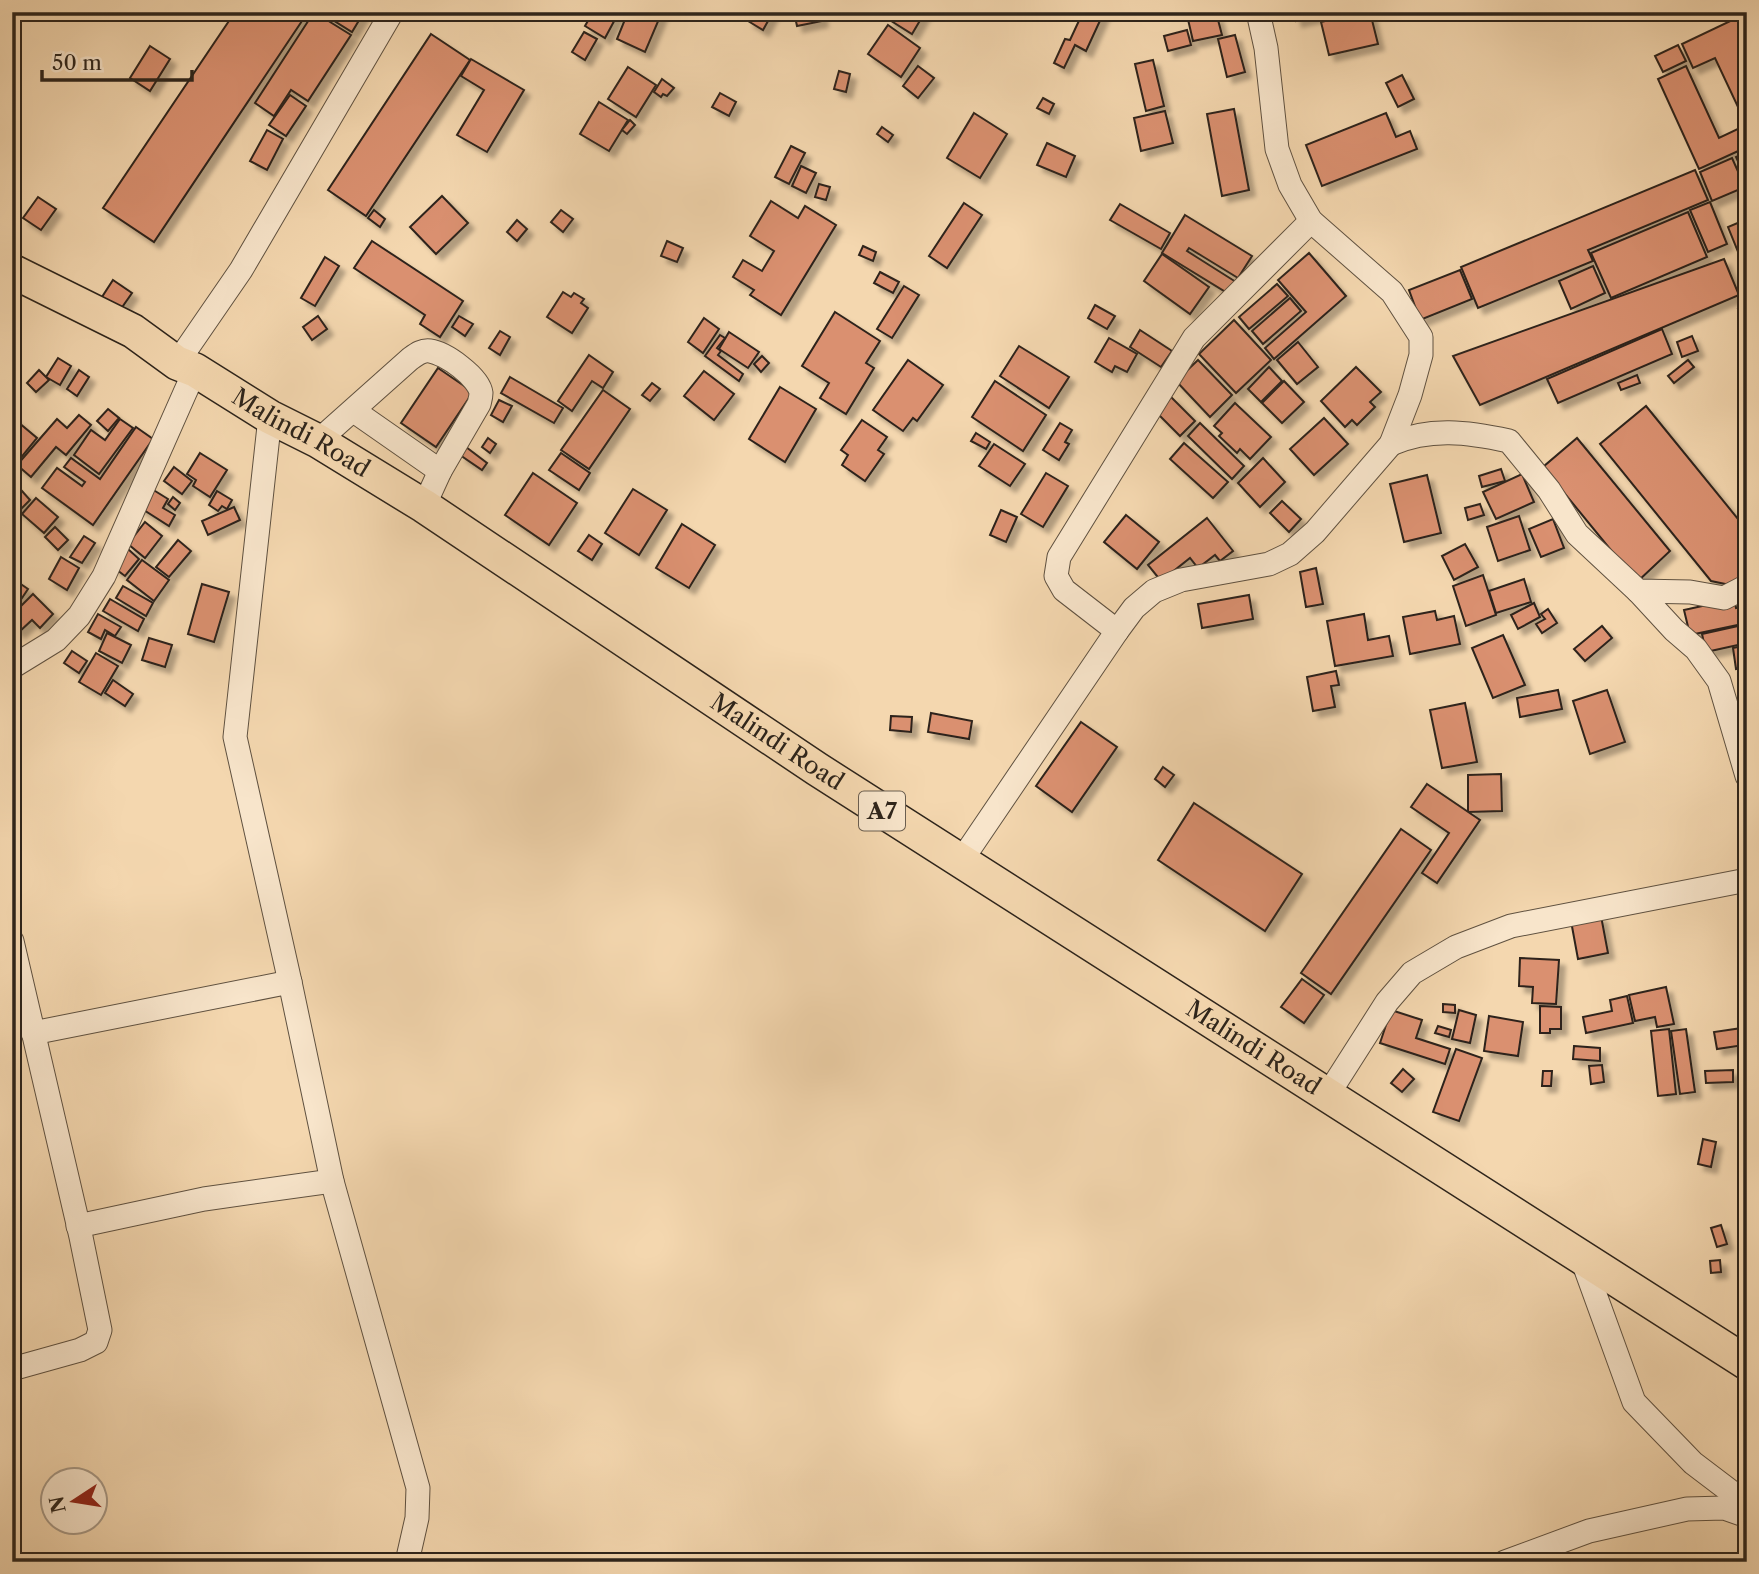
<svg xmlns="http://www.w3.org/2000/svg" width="1759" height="1574" viewBox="0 0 1759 1574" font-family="'Libre Caslon Text',serif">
  <defs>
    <filter id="shadow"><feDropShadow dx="6" dy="6" stdDeviation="2" flood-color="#0004"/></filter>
  </defs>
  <rect width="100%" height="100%" fill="#f4d7af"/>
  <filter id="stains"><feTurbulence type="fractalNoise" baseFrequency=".00286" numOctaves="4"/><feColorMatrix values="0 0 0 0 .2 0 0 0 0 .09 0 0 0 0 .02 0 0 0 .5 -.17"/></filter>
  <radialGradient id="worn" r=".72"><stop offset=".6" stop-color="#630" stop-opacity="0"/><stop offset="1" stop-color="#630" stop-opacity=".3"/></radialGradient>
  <g fill="#da906f" stroke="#2d241b" stroke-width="2" filter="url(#shadow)">
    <path d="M235 12H308L154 242 103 208Z"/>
    <path d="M314 12 351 35 308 101 291 90 274 116 255 103Z"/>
    <path d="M320 12H364L352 32Z"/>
    <path d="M593 12H619L605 38 585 26Z"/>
    <path d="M628 12H662L645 52 617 39Z"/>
    <path d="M753 12H773L763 30 748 21Z"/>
    <path d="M794 12 821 13 822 21 797 26Z"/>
    <path d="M892 12H925L912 34 888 19Z"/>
    <path d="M1083 12H1104L1086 51 1075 45 1064 68 1054 63 1065 39 1070 40Z"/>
    <path d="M1203 12 1204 19 1217 16 1222 35 1193 41 1187 15Z"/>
    <path d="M1294 12H1322V15L1296 21Z"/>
    <path d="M1363 12H1370L1378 44 1329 55 1321 22Z"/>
    <path d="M1747 13V103L1738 107 1715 58 1693 68 1682 44Z"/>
    <path d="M888 25 920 48 901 77 868 54Z"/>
    <path d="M1187 30 1191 45 1168 51 1164 36Z"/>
    <path d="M584 32 597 39 585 60 572 52Z"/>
    <path d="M431 34 470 60 366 216 328 190Z"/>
    <path d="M1235 35 1245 72 1227 77 1218 39Z"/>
    <path d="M1678 45 1686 61 1663 72 1655 56Z"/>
    <path d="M150 46 170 59 150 91 130 78Z"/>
    <path d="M471 59 524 90 487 152 457 135 484 90 461 76Z"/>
    <path d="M1153 60 1164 106 1146 111 1135 64Z"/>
    <path d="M918 66 934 78 918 98 903 86Z"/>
    <path d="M1686 66 1719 138 1744 126 1747 131V147L1699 169 1658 79Z"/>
    <path d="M628 67 656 85 636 117 608 99Z"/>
    <path d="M839 71 850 74 846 92 834 89Z"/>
    <path d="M1402 75 1414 99 1398 107 1386 83Z"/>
    <path d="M662 79 674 88 667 96 663 94 661 97 654 92Z"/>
    <path d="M720 93 736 102 729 116 712 107Z"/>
    <path d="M290 95 306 106 286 136 269 125Z"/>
    <path d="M1043 98 1054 104 1049 114 1037 108Z"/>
    <path d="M599 102 628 120 609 151 580 134Z"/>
    <path d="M1234 109 1249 190 1222 196 1207 114Z"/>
    <path d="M1165 111 1173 143 1141 151 1134 118Z"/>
    <path d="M974 113 1007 134 980 178 947 158Z"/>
    <path d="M1386 113 1396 137 1410 131 1417 149 1322 186 1306 145Z"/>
    <path d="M630 120 635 125 627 134 622 130Z"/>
    <path d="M882 127 893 135 888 142 877 134Z"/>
    <path d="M267 130 283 139 267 170 250 161Z"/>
    <path d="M1047 143 1075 156 1066 177 1037 165Z"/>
    <path d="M791 146 805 153 789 184 775 177Z"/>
    <path d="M1747 152V181L1736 157Z"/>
    <path d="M1732 158 1745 187 1712 201 1700 172Z"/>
    <path d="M801 166 816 173 806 193 792 186Z"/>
    <path d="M1695 170 1708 200 1588 250 1593 261 1478 308 1461 267Z"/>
    <path d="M819 184 830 187 826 200 815 197Z"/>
    <path d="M442 196 468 223 436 254 410 227Z"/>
    <path d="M38 197 56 209 41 230 23 218Z"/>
    <path d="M771 201 798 218 805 206 836 225 781 315 750 295 754 290 733 277 743 260 762 271 774 251 750 236Z"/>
    <path d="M1710 202 1727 244 1708 252 1690 210Z"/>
    <path d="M964 203 982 215 947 268 929 256Z"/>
    <path d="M1120 204 1170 233 1161 249 1110 220Z"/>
    <path d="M374 210 385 219 380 227 368 218Z"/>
    <path d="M561 210 573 219 563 232 551 222Z"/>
    <path d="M1688 212 1707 257 1611 298 1591 253Z"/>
    <path d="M1185 215 1252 256 1238 278 1189 248 1187 251 1236 282 1229 294 1162 253Z"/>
    <path d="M1747 219V274L1728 227Z"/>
    <path d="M517 220 527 229 517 241 507 232Z"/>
    <path d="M372 241 463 301 440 337 420 324 425 315 354 268Z"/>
    <path d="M667 241 683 248 677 262 661 256Z"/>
    <path d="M863 246 876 252 873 261 859 255Z"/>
    <path d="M1309 253 1346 296 1274 359 1265 348 1306 312 1278 280Z"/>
    <path d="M1162 254 1209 287 1190 314 1144 281Z"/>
    <path d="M325 257 339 266 315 306 301 298Z"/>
    <path d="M1724 259 1739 295 1480 405 1453 356Z"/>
    <path d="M1593 266 1605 293 1571 309 1559 281Z"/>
    <path d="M1460 270 1472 299 1420 320 1409 290Z"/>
    <path d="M880 272 899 282 893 293 874 283Z"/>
    <path d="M113 280 132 293 118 313 100 300Z"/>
    <path d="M1277 284 1288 296 1249 329 1239 317Z"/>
    <path d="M904 286 919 295 892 338 877 329Z"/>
    <path d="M563 292 571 297 574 293 584 299 581 303 588 308 572 333 547 317Z"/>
    <path d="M1290 298 1301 311 1263 344 1252 331Z"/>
    <path d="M1095 305 1115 316 1107 329 1088 318Z"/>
    <path d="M1747 306V337L1738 309Z"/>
    <path d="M835 312 880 341 866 363 874 368 846 414 820 398 829 383 802 366Z"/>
    <path d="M318 316 327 329 312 340 303 327Z"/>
    <path d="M459 316 473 324 465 336 452 327Z"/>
    <path d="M704 318 719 329 703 353 688 342Z"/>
    <path d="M1234 320 1271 360 1236 393 1199 354Z"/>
    <path d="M1662 329 1672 354 1558 403 1547 379Z"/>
    <path d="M1140 330 1172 351 1161 367 1130 347Z"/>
    <path d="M500 331 510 337 500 355 489 348Z"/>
    <path d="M729 332 759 352 748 368 719 349Z"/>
    <path d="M720 335 725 338 717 348 721 351 718 355 743 374 739 381 705 356Z"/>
    <path d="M1692 336 1698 351 1682 357 1677 342Z"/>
    <path d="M1109 338 1137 354 1127 372 1115 366 1112 372 1095 362Z"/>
    <path d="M1298 342 1318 367 1297 384 1277 360Z"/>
    <path d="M1019 346 1069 377 1049 408 1000 376Z"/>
    <path d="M589 355 613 372 603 388 592 381 572 411 558 401Z"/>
    <path d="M762 356 769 363 761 372 754 364Z"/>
    <path d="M58 358 71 366 60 385 46 377Z"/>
    <path d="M908 360 943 385 917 421 913 418 903 431 873 410Z"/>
    <path d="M1198 360 1232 395 1210 417 1176 381Z"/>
    <path d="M1688 360 1694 367 1674 383 1668 376Z"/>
    <path d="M1269 367 1282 381 1261 402 1248 389Z"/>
    <path d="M1356 367 1381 392 1370 402 1375 407 1357 425 1352 420 1345 427 1321 401Z"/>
    <path d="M438 368 473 392 436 447 401 423Z"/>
    <path d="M39 370 49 380 36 392 27 383Z"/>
    <path d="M79 370 89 377 77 396 67 389Z"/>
    <path d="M704 371 734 394 714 420 684 396Z"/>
    <path d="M1637 375 1640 383 1621 390 1618 383Z"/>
    <path d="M510 377 563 408 554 423 501 393Z"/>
    <path d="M995 381 1046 415 1023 451 972 417Z"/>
    <path d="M1284 381 1304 402 1282 423 1262 403Z"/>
    <path d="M652 383 660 389 650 401 642 395Z"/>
    <path d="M780 387 816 409 785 462 749 439Z"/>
    <path d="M603 390 630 409 589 469 561 450Z"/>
    <path d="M1171 397 1195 421 1180 436 1156 412Z"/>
    <path d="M499 400 512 406 503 422 491 415Z"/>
    <path d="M1235 403 1271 437 1250 459 1240 449 1237 453 1219 436 1222 433 1214 426Z"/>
    <path d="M1646 406 1747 530V575L1735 586 1711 581 1600 444Z"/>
    <path d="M108 409 119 418 108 431 97 421Z"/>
    <path d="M79 415 91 425 66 455 56 447 31 477 17 465 57 419 67 428Z"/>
    <path d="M12 417 37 438 15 465 12 463Z"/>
    <path d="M1324 418 1348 444 1314 475 1290 449Z"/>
    <path d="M120 419 133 428 99 474 74 455 91 430 105 440Z"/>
    <path d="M862 420 887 437 878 450 884 454 865 481 842 465 848 455 841 450Z"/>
    <path d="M1060 423 1072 430 1065 442 1069 444 1059 460 1043 450Z"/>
    <path d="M1200 423 1244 466 1232 479 1188 436Z"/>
    <path d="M136 427 153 439 93 525 42 488 57 468 82 486 85 482 64 467 71 458 100 479Z"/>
    <path d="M976 433 990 442 986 449 971 441Z"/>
    <path d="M488 438 496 444 490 453 482 447Z"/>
    <path d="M1577 438 1670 551 1637 582 1543 467Z"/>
    <path d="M1184 443 1228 482 1213 498 1170 459Z"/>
    <path d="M994 444 1025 464 1010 486 979 466Z"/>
    <path d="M466 447 487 463 482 470 460 455Z"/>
    <path d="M200 453 227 470 210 497 193 486 196 480 187 474Z"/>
    <path d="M561 453 590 473 579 490 549 470Z"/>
    <path d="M1263 458 1285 482 1260 507 1238 483Z"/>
    <path d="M174 467 192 481 182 494 164 481Z"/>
    <path d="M1501 469 1505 481 1482 487 1479 476Z"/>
    <path d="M533 473 577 503 549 545 505 515Z"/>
    <path d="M1046 473 1068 486 1043 527 1021 514Z"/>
    <path d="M1522 474 1534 502 1496 519 1483 492Z"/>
    <path d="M1427 475 1441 533 1404 542 1390 484Z"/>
    <path d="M147 486 168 499 163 508 175 515 169 526 136 505Z"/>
    <path d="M633 489 667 510 639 555 605 533Z"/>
    <path d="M22 491 30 500 18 512 12 506V501Z"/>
    <path d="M217 491 232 500 227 509 222 506 218 511 209 505Z"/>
    <path d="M173 497 180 503 175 510 168 504Z"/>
    <path d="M36 498 58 517 44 533 22 514Z"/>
    <path d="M1282 501 1301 519 1289 532 1270 513Z"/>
    <path d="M1480 504 1484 515 1468 520 1465 508Z"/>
    <path d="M234 507 240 520 208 535 202 521Z"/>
    <path d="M1001 510 1017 517 1006 542 990 535Z"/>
    <path d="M1126 515 1159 542 1137 569 1104 542Z"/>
    <path d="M1519 516 1530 550 1498 561 1487 527Z"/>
    <path d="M1207 518 1233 551 1220 561 1215 555 1198 568 1190 558 1161 581 1148 565Z"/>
    <path d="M1553 519 1564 548 1541 557 1529 529Z"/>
    <path d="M145 522 162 536 145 558 128 544Z"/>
    <path d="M682 524 715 545 689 588 656 568Z"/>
    <path d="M55 527 68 540 58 550 45 537Z"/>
    <path d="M589 535 602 544 592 560 578 551Z"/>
    <path d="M84 536 95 543 82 563 70 557Z"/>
    <path d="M178 540 191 551 169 577 156 567Z"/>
    <path d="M1465 544 1478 567 1454 580 1442 556Z"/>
    <path d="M128 549 139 559 125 576 113 567Z"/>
    <path d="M61 557 79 568 67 590 49 579Z"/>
    <path d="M142 560 169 580 154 601 127 580Z"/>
    <path d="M1316 568 1323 604 1306 607 1300 572Z"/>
    <path d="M1483 575 1496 615 1466 626 1453 586Z"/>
    <path d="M12 578 28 589 12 613Z"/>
    <path d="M1524 579 1531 602 1496 613 1489 591Z"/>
    <path d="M202 584 229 592 214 642 188 634Z"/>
    <path d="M123 586 153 603 146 616 116 598Z"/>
    <path d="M33 594 53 614 40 628 32 620 19 632 12 625V615Z"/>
    <path d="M1249 595 1253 619 1202 628 1198 604Z"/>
    <path d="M110 599 144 619 138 631 103 611Z"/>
    <path d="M1734 599 1736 608 1747 606V623L1690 635 1684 610Z"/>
    <path d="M1534 603 1540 617 1518 629 1511 615Z"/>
    <path d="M1548 609 1557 623 1542 633 1536 624 1545 619 1541 614Z"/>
    <path d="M1435 611 1437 620 1454 616 1460 644 1410 654 1403 617Z"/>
    <path d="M98 614 121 627 115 636 105 630 101 639 88 632Z"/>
    <path d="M1364 614 1368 640 1389 636 1393 656 1335 666 1327 621Z"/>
    <path d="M1747 624V643L1706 652 1702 634Z"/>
    <path d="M1602 626 1612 638 1585 661 1574 649Z"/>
    <path d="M107 633 131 645 122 663 99 651Z"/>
    <path d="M1503 635 1525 685 1493 698 1472 648Z"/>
    <path d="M149 638 172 645 165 667 142 660Z"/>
    <path d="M1747 645V667L1736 669 1733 648Z"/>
    <path d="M72 651 87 661 79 673 64 663Z"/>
    <path d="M96 653 118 666 101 695 79 682Z"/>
    <path d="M1336 671 1339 685 1331 686 1335 707 1313 711 1307 677Z"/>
    <path d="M113 680 133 694 125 706 105 693Z"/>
    <path d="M1558 690 1562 709 1520 717 1517 698Z"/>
    <path d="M1607 690 1625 742 1590 754 1573 701Z"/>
    <path d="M1465 703 1477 762 1442 768 1430 710Z"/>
    <path d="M931 713 972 721 969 739 928 732Z"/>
    <path d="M891 716 912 717 911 732 890 730Z"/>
    <path d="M1081 722 1117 747 1072 812 1036 786Z"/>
    <path d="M1163 767 1174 775 1165 787 1155 779Z"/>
    <path d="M1501 774 1502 811 1468 812V775Z"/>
    <path d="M1427 784 1480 820 1437 883 1422 873 1449 833 1411 807Z"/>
    <path d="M1194 803 1302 874 1265 931 1158 860Z"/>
    <path d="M1401 829 1431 850 1331 994 1301 973Z"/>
    <path d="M1601 916 1608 953 1578 959 1571 921Z"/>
    <path d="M1520 958 1559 960 1556 1004 1532 1003 1533 987 1519 986Z"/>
    <path d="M1302 979 1324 995 1304 1023 1281 1007Z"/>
    <path d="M1666 987 1674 1024 1657 1027 1655 1017 1635 1021 1629 995Z"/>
    <path d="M1627 996 1633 1023 1586 1033 1583 1017 1612 1011 1610 1000Z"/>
    <path d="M1443 1004 1455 1005V1013L1443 1012Z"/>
    <path d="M1540 1006 1561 1007V1029H1550V1033H1540Z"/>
    <path d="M1391 1010 1422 1020 1416 1038 1450 1049 1445 1064 1380 1043Z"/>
    <path d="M1459 1010 1476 1015 1470 1043 1452 1039Z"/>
    <path d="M1489 1016 1523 1022 1518 1056 1484 1051Z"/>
    <path d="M1438 1026 1451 1030 1449 1037 1435 1033Z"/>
    <path d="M1742 1028 1744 1045 1717 1049 1714 1032Z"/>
    <path d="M1669 1029 1676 1094 1658 1096 1651 1031Z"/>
    <path d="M1686 1029 1695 1092 1680 1094 1671 1031Z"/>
    <path d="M1574 1046 1600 1048V1061L1573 1059Z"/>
    <path d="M1456 1049 1482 1058 1459 1121 1433 1112Z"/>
    <path d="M1602 1065 1604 1082 1591 1084 1589 1066Z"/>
    <path d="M1403 1069 1414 1079 1402 1092 1391 1083Z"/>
    <path d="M1733 1070V1082L1706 1083 1705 1071Z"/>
    <path d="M1543 1071H1552L1551 1086H1542Z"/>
    <path d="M1703 1139 1716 1142 1711 1167 1698 1164Z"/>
    <path d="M1721 1225 1727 1244 1717 1247 1711 1228Z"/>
    <path d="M1720 1260 1721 1272 1711 1273 1710 1261Z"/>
  </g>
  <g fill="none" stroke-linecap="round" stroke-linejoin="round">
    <g stroke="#5f5140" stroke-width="25">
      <g id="minor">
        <path d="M177 363 241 270 392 12"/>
        <path d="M354 411 440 471"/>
        <path d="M270 417 235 737 290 982 332 1181 418 1488 417 1518 407 1562"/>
        <path d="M318 441 410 359C417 354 422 350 430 351 445 353 479 377 481 393 481 397 480 400 479 404L440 471 424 506"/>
        <path d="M1391 444C1430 427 1468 432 1509 441L1549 490 1577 534 1638 591 1690 592 1724 598 1747 586"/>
        <path d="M1638 591 1674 630 1696 649 1719 681 1747 776"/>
        <path d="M1117 631 1064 590 1056 576 1059 557 1194 338 1311 221"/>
        <path d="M12 667 56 640 79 616 104 576 195 370"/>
        <path d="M961 861 1117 631 1134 608 1154 591 1181 580 1269 564 1290 554 1315 532 1391 444 1410 395 1421 355V337L1392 292 1311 221 1290 185 1277 149 1266 48 1258 12"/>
        <path d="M12 941 81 1237 100 1330 96 1342 80 1350 12 1369"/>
        <path d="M33 1033 290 982"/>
        <path d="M1327 1096 1387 1002 1412 973 1456 947 1511 926 1747 880"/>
        <path d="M78 1226 204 1199 332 1181"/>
        <path d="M1581 1256 1634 1402 1693 1463 1747 1504"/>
        <path d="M1505 1562 1589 1531 1687 1509 1724 1508 1747 1516"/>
      </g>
    </g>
    <g stroke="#2d241b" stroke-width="36">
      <g id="highway">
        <path id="s1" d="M12 271 133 331 177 363 195 370 270 417 318 441 424 506 817 769 1747 1363"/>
      </g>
    </g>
    <use href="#minor" stroke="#f8e5cb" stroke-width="23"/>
    <use href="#highway" stroke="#f4d7af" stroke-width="33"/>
  </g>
  <g text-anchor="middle" stroke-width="5" stroke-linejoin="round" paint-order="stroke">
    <rect fill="#f8e5cb" stroke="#6a5e50" stroke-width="2" x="859" y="791.5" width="46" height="39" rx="5"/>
    <g font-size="23" font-weight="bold" fill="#2d241b">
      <text x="882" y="819">A7</text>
    </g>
    <g font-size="24" fill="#2d241b" stroke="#f8e5cb">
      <text dy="8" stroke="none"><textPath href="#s1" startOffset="332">Malindi Road</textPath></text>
      <text dy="8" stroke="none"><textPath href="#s1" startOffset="900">Malindi Road</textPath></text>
      <text dy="8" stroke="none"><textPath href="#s1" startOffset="1466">Malindi Road</textPath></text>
    </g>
  </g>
  <rect width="1759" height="1574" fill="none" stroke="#f4d7af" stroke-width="42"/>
  <rect x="14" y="14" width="1731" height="1546" fill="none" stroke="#2d241b" stroke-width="3.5"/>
  <rect x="21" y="21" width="1717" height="1532" fill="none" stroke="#2d241b" stroke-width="2"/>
  <g transform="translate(74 1501) rotate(258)"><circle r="33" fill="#f8e5cb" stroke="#a79885" stroke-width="2"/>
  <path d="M0-5L12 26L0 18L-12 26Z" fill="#8f2418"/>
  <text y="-10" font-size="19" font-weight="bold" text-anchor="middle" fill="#2d241b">N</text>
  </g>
  <path d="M42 70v10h150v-10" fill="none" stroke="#2d241b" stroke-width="3.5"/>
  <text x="52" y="70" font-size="21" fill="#2d241b" stroke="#f8e5cb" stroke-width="5" paint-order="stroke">50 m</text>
  <rect width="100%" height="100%" filter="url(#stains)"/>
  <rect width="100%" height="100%" fill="url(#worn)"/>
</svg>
